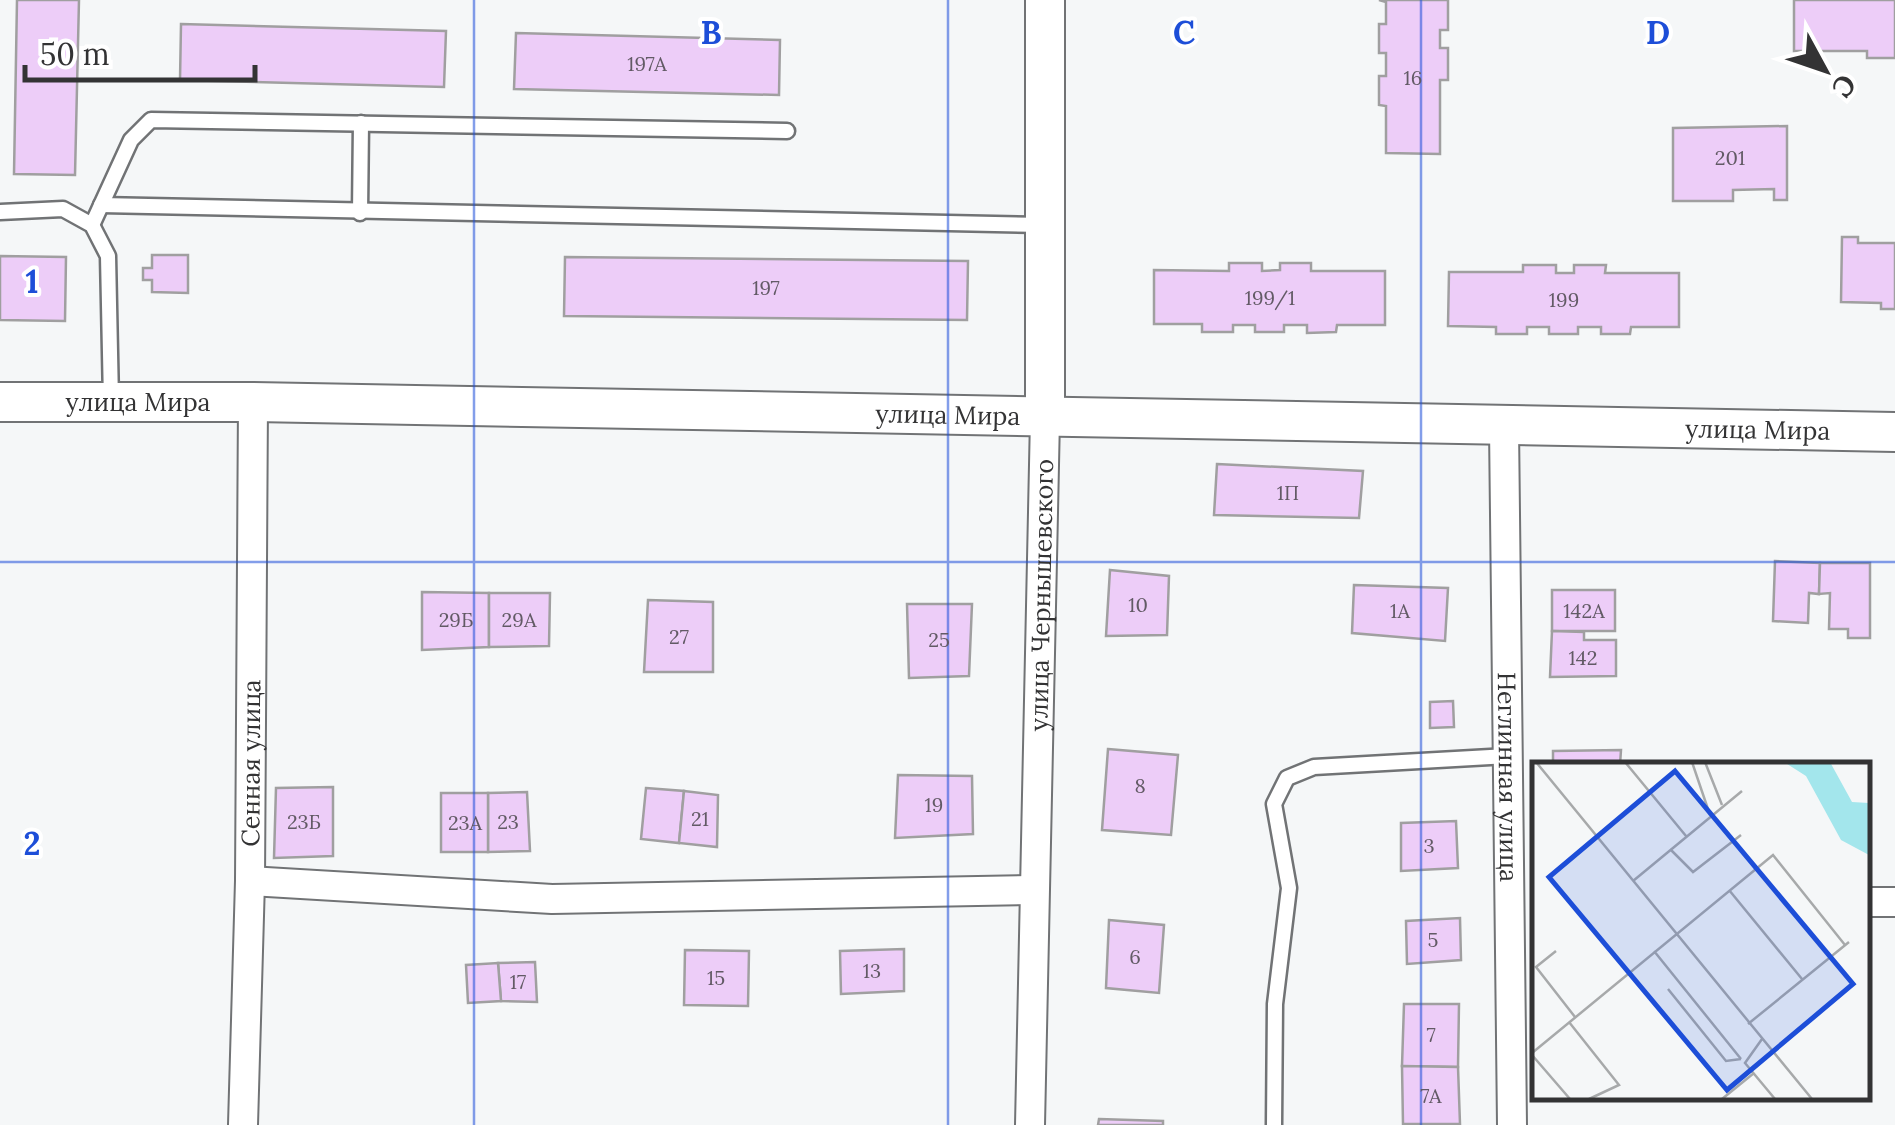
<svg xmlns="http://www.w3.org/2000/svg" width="1895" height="1125" viewBox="0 0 1895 1125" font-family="Lora,serif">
  <rect width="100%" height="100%" fill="#f5f7f8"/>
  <g fill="#edcdf8" stroke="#a09fa0" stroke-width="2.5">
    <path d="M17 0H79L75 175 14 174Z"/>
    <path d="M1379 0H1448V30H1440V48H1448V80H1440V154L1386 153V106L1379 105V76H1386V53H1379V24H1386V2Z"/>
    <path d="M1794 0H1895V58H1867V51H1794Z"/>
    <path d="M181 24 446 31 444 87 180 80Z"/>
    <path d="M516 33 780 40 779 95 514 89Z"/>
    <path d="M1787 126V200H1774V189L1733 190V201H1673V128Z"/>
    <path d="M1842 237H1858V243H1895V309H1881V303L1841 302Z"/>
    <path d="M152 255H188V293L152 292V280H143V268H152Z"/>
    <path d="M0 256 66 257 65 321 0 320Z"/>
    <path d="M565 257 968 261 967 320 564 316Z"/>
    <path d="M1229 263H1262V271L1280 270V263H1311V271H1385V325H1337L1336 332 1307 333V325H1284V332H1255V325H1233V332H1202V324H1154V270L1229 271Z"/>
    <path d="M1523 265H1556V273H1574V265H1606L1605 273H1679V327H1631L1630 334H1601V327H1578V334H1549V327H1527V334H1496V327L1448 326 1449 272H1523Z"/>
    <path d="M1217 464 1363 471 1359 518 1214 515Z"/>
    <path d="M1775 561 1820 563 1819 594 1809 593 1808 623 1773 621Z"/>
    <path d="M1820 563H1870V638H1848V629H1829L1830 593 1819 594Z"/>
    <path d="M1110 570 1169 576 1167 635 1106 636Z"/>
    <path d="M1354 585 1448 588 1445 641 1352 633Z"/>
    <rect x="1552" y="590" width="63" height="41"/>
    <path d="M422 592 489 593V647L422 650Z"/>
    <path d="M489 593H550L549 646 489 647Z"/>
    <path d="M648 600 713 602V672H644Z"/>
    <path d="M907 604H972L969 676 909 678Z"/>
    <path d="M1552 631 1584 632V640H1616V676L1550 677Z"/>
    <path d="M1453 701 1454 727 1430 728V702Z"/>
    <path d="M1108 749 1178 755 1171 835 1102 830Z"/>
    <path d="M1621 750 1620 765H1553V751Z"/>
    <path d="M898 775 972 776 973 834 895 838Z"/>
    <path d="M333 787V856L274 858 276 788Z"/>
    <path d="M646 788 684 791 679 843 641 839Z"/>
    <path d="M684 791 718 795 717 847 679 843Z"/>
    <path d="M527 792 530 851 488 852V793Z"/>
    <rect x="441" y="793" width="47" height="59"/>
    <path d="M1456 821 1458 868 1401 871V823Z"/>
    <path d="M1460 918 1461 960 1407 964 1406 921Z"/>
    <path d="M1109 920 1164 925 1159 993 1106 988Z"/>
    <path d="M904 949V991L841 994 840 951Z"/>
    <path d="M685 950 749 951 748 1006 684 1005Z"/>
    <path d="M535 962 537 1002 501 1001 498 963Z"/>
    <path d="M498 963 501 1001 468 1003 466 965Z"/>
    <path d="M1404 1004H1459L1458 1067 1402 1066Z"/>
    <path d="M1402 1066 1458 1067 1460 1124H1403Z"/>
    <path d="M1099 1119 1163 1121V1125H1098Z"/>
  </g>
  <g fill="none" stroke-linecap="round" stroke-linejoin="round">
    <g stroke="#717375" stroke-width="19">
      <g id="lane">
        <path d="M101 205 1044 225"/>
        <path d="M0 212 63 209 92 225 108 256 111 401"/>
        <path d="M360 213 361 123"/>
        <path d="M92 225 131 140 151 120 787 131"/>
        <path d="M1274 1125 1275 1004 1289 888 1274 804 1287 778 1314 767 1508 756"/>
      </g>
    </g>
    <g stroke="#717375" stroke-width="32">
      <g id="street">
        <path id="s1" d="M1504 427 1512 1125"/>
        <path d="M250 881 552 899 1034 890"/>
        <path d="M1868 902H1895"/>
        <path id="s2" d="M243 1125 250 881 253 402"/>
        <path id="s3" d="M1030 1125 1045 418"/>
      </g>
    </g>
    <g stroke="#717375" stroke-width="42">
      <g id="secondary">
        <path id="s4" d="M0 402H253L1895 432"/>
        <path d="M1045 418V0"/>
      </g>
    </g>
    <use href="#lane" stroke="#fff" stroke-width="14"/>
    <use href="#street" stroke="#fff" stroke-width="28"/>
    <use href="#secondary" stroke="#fff" stroke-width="38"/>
  </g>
  <path fill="none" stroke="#1d4ed8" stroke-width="2.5" stroke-opacity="0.55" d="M474 0V1125M948 0V1125M1421 0V1125M0 562H1895"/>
  <g text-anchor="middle" stroke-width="8" stroke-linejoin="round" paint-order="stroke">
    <g font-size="20" fill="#625a65">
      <text x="647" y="71">197А</text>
      <text x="1413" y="85">16</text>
      <text x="1730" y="165">201</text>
      <text x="766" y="295">197</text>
      <text x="1270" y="305">199/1</text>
      <text x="1564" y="307">199</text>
      <text x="1288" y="500">1П</text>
      <text x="1138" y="612">10</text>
      <text x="1400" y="618">1А</text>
      <text x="1584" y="618">142А</text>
      <text x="456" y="627">29Б</text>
      <text x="519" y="627">29А</text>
      <text x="679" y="644">27</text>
      <text x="939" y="647">25</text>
      <text x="1583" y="665">142</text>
      <text x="1140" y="793">8</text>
      <text x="934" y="812">19</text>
      <text x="700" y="826">21</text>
      <text x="304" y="829">23Б</text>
      <text x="508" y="829">23</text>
      <text x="465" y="830">23А</text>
      <text x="1429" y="853">3</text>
      <text x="1433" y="947">5</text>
      <text x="1135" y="964">6</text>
      <text x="872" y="978">13</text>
      <text x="716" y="985">15</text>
      <text x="518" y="989">17</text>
      <text x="1431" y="1042">7</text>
      <text x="1431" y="1103">7А</text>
    </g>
    <g font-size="25" fill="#333334" stroke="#fff">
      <text dy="9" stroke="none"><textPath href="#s4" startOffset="138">улица Мира</textPath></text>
      <text dy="9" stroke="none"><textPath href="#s4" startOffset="948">улица Мира</textPath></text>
      <text dy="9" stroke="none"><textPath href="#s4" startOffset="1758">улица Мира</textPath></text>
      <text dy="9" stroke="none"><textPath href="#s3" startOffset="530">улица Чернышевского</textPath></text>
      <text dy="9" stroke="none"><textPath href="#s2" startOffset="362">Сенная улица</textPath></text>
      <text dy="9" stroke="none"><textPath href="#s1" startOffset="350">Неглинная улица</textPath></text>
    </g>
  </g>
  <g transform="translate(1532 762)">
    <rect width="338" height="338" fill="#f5f7f8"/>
    <path d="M252 0H298L320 40 337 41V93L309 78 274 14Z" fill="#a3e6ec"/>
    <path fill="none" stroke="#a7a9aa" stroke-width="2.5" d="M4 0 280 337M93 0 154 74M160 0 178 53M173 0 190 43M138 87 161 110 209 73M101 119 210 29M197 128 270 217M24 189 4 205 43 255M122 189 209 297M136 227 194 299 209 297M37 260 87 323 57 337M216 262 317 180M230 277 213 301 243 337M0 291 241 93 313 183M0 293 38 337M190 337 222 311"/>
    <path fill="#1d4ed8" fill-opacity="0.15" stroke="#1d4ed8" stroke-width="5" d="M143 9 321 222 195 328 17 115Z"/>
    <rect width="338" height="338" fill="none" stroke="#333334" stroke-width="5"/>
  </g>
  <g font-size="32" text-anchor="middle" font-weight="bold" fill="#1d4ed8" stroke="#fff" stroke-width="8" stroke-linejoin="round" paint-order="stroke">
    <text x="711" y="44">B</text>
    <text x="1184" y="44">C</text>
    <text x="1658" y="44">D</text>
    <text x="32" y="293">1</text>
    <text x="32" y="855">2</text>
  </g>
  <g transform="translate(1825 70) rotate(130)" stroke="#ffffff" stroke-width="8" paint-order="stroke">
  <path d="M0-8L18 38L0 25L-18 38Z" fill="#333334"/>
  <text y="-15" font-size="28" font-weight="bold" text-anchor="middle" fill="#333334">С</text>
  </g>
  <path d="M25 65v15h230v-15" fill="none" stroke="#333334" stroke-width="5"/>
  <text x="40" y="65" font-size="30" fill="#333334" stroke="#ffffff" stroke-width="8" paint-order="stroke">50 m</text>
</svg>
